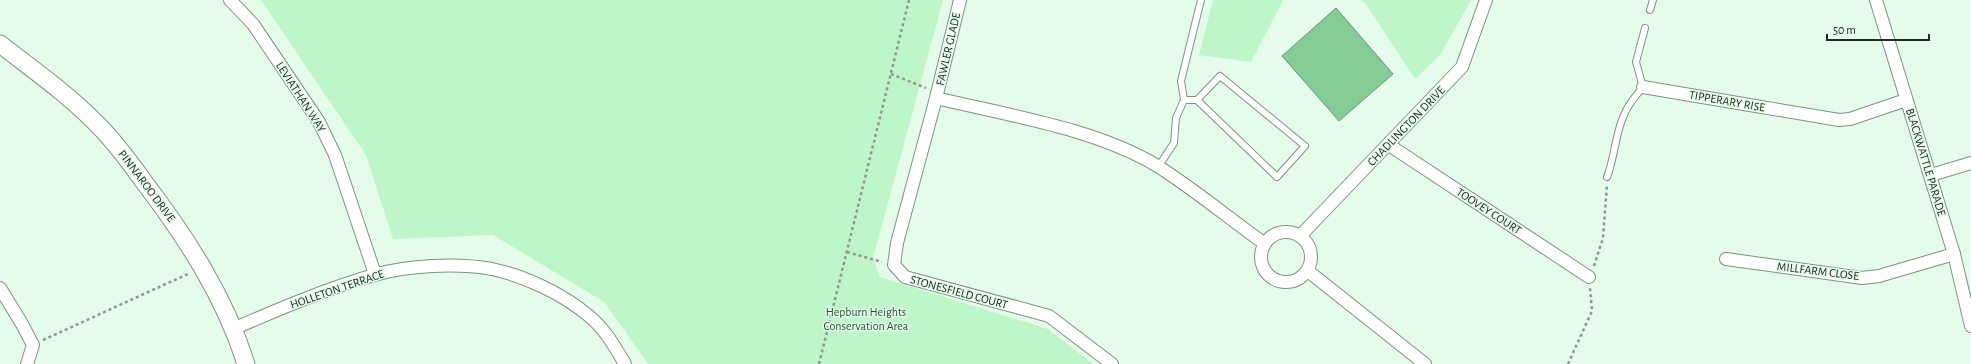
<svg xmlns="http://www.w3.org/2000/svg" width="1971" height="364" viewBox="0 0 1971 364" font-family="'Alegreya Sans',sans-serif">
  <rect width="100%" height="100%" fill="#e6fcea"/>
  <g fill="#bef6ca">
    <path d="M261 0H943L873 258 880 277 1048 329 1093 364H648L604 302 493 235 393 239 366 155Z"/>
    <path d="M1213 0H1283L1251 62 1199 55Z"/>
    <path d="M1359 0H1471L1440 55 1415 79 1366 4Z"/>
  </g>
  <path fill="#83cc95" stroke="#7b8f7f" d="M1336 8 1393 74 1339 121 1282 56Z"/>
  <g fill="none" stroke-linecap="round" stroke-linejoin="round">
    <g stroke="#7e9282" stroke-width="8">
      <g id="lane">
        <path d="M1650 10 1653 0"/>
        <path d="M1184 100H1197L1277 177 1305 146 1220 76 1197 100"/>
        <path d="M1158 167 1174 143 1176 118 1184 100 1181 81 1201 0"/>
        <path d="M1607 177C1615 157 1615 134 1624 115 1628 104 1636 96 1643 87L1636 62 1645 28"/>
      </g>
    </g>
    <g stroke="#7e9282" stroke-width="14">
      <g id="street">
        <path d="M230 0 253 24 319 122 335 155 375 274"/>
        <path d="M960 0 936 98 897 243 894 265 905 277 1049 316 1112 364"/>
        <path d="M1876 0 1954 254 1971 326"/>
        <path d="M1643 87 1839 120 1850 119 1906 100"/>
        <path d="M936 98C1006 115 1098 129 1159 167 1195 190 1230 219 1265 244"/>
        <path d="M1389 145 1589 277"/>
        <path d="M1931 175 1971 163"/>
        <circle cx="1286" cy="257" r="25"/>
        <path d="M1300 236 1462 67 1486 0"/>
        <path d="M1726 259 1862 278 1879 276 1954 254"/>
        <path d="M1308 271 1425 364"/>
        <path d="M0 288 22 324 33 345 27 364"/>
        <path d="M233 329C279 309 326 289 374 275 408 265 457 263 492 269 525 276 563 294 589 316 605 329 615 347 625 364"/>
      </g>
    </g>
    <g stroke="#7e9282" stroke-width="19">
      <path id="secondary" d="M0 44C32 69 65 92 94 121 113 139 129 161 144 182 186 237 225 297 246 364"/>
    </g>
    <g stroke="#8a998d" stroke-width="2.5" stroke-dasharray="3 3" stroke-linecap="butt">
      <path d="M891 74 926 88"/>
      <path d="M847 252 882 262"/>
      <path d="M1594 266 1603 238 1607 185"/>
      <path d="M43 340 190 273"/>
      <path d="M819 364 909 0"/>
      <path d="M1568 364 1592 311 1590 288"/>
    </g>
    <use href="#lane" stroke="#fff" stroke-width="6"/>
    <use href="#street" stroke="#fff" stroke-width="12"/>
    <use href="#secondary" stroke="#fff" stroke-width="17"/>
  </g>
  <g text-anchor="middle" stroke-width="3" stroke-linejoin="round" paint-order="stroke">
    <g font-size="12" fill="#222a24" stroke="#e6fcea">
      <text transform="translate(948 49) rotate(-77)" y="4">FAWLER GLADE</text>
      <text transform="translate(301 97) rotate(57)" y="4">LEVIATHAN WAY</text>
      <text transform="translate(1727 101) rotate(10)" y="4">TIPPERARY RISE</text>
      <text transform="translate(1406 126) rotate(-46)" y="4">CHADLINGTON DRIVE</text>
      <text transform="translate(1926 162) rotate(73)" y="4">BLACKWATTLE PARADE</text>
      <text transform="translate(147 186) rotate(53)" y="4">PINNAROO DRIVE</text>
      <text transform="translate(1489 211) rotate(33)" y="4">TOOVEY COURT</text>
      <text transform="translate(1818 271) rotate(7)" y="4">MILLFARM CLOSE</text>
      <text transform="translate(337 289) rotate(-19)" y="4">HOLLETON TERRACE</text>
      <text transform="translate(959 292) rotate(15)" y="4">STONESFIELD COURT</text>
    </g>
    <g font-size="12" fill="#205430" stroke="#e6fcea">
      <text x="866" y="316">Hepburn Heights<tspan x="866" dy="14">Conservation Area</tspan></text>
    </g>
  </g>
  <path d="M1827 34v6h102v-6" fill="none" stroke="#222a24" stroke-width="2"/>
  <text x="1833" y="34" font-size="12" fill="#222a24" stroke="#e6fcea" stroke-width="3" paint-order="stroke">50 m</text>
</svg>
